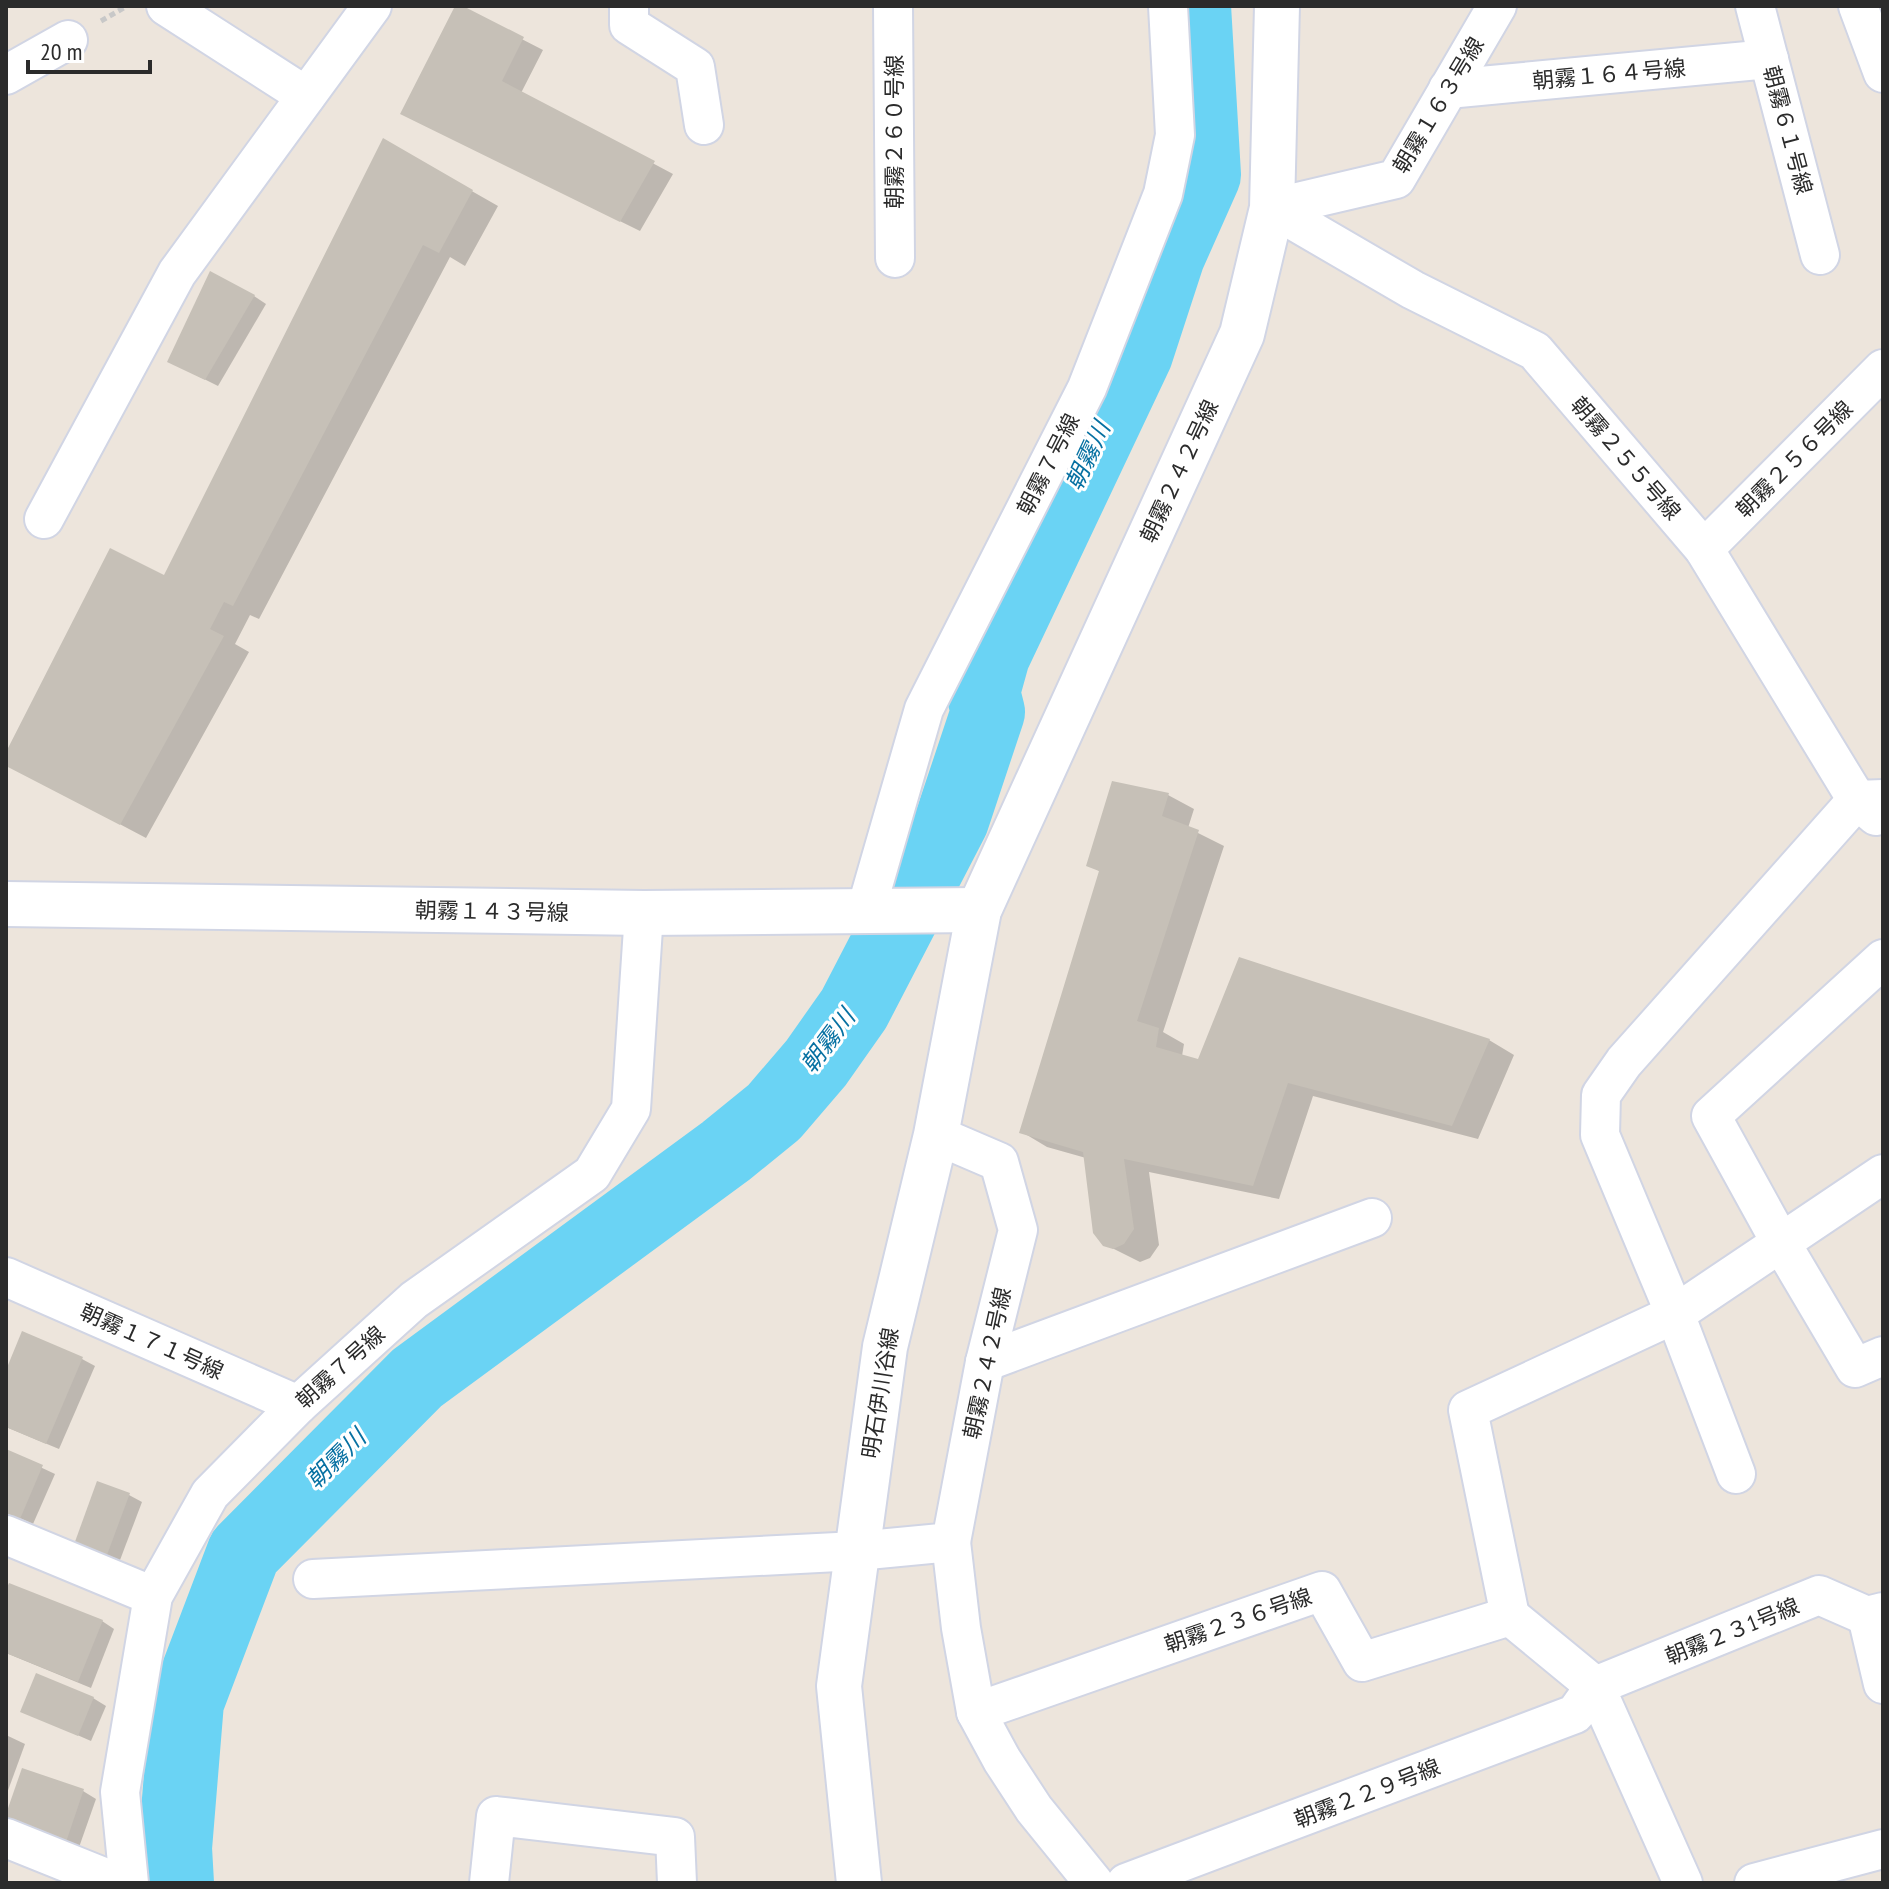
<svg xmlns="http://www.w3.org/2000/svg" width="1889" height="1889" viewBox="0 0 1889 1889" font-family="'PT Sans Narrow','Noto Sans JP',sans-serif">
  <rect width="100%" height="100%" fill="#ede5dc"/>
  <g fill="#0003">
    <path d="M457 6 543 50 521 93 673 174 640 231 402 114Z"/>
    <path d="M384 141 498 206 465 266 450 257 259 619 250 615 235 644 249 652 146 838 6 764V756L165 578Z"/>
    <path d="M254 296 266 304 218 386 182 368Z"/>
    <path d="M1168 795 1194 809 1188 828 1224 846 1163 1032 1184 1044 1182 1056 1199 1061 1489 1040 1514 1055 1478 1139 1313 1096 1279 1199 1149 1172 1159 1245 1150 1258 1140 1262 1104 1244 1086 1158 1047 1147 1022 1132 1101 872 1089 865Z"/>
    <path d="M82 1359 95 1366 59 1449 6 1427V1375Z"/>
    <path d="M6 1451 55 1474 33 1524 6 1512Z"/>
    <path d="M129 1495 142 1502 117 1568 87 1557Z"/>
    <path d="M6 1595 102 1621 114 1629 91 1688 6 1653Z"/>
    <path d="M93 1698 106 1706 91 1741 22 1711Z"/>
    <path d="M6 1735 25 1744 6 1796Z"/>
    <path d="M23 1771 83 1791 96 1799 77 1853 16 1833Z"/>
  </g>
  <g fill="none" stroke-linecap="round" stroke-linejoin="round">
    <path stroke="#6ad3f4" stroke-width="74" d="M177 1883 175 1848 187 1702 244 1552 417 1378 726 1151 774 1112 816 1063 854 1009 952 820 988 712 983 692 993 656 1136 354 1168 256 1204 175 1194 6"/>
  </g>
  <g fill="#c6c0b7">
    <path d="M455 6H463L524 37 502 81 655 161 620 222 400 114Z"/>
    <path d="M383 138 473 190 439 253 423 245 233 606 224 602 210 629 224 636 120 825 6 766V752L110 548 164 575Z"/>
    <path d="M210 271 255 295 205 380 167 362Z"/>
    <path d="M1112 781 1169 793 1162 816 1199 830 1137 1021 1159 1028 1156 1047 1198 1059 1239 957 1490 1039 1452 1126 1288 1083 1253 1186 1124 1159 1134 1229 1124 1244 1113 1249 1103 1246 1093 1233 1083 1152 1019 1133 1099 871 1086 866Z"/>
    <path d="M22 1331 83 1357 46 1444 6 1427V1370Z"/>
    <path d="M6 1449 43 1465 20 1519 6 1513Z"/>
    <path d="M97 1481 130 1493 104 1563 72 1550Z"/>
    <path d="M9 1583 103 1620 78 1682 6 1653V1590Z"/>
    <path d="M36 1673 94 1697 78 1736 20 1712Z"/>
    <path d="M22 1768 84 1789 64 1848 6 1828V1814Z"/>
  </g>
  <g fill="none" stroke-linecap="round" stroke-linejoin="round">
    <g stroke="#d1d5e4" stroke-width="42">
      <g id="street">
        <path d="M166 6 306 96"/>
        <path d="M629 6V25L695 67 704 125"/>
        <path d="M893 6 895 258"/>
        <path d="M1755 6 1820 255"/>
        <path d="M1858 6 1883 73"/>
        <path d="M6 75 68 40"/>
        <path d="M1448 89 1769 59"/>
        <path d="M1272 208 1413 290 1535 351 1704 549 1857 800 1883 799"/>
        <path d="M1272 208 1396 179 1497 6"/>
        <path d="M44 519 177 273 372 6"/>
        <path d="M1704 549 1883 369"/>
        <path d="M866 910 924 709 1087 388 1163 194 1175 135 1168 6"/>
        <path d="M1883 959 1711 1116 1781 1243 1855 1368 1883 1356"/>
        <path d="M6 1277 298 1405"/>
        <path d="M985 1362 1372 1218"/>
        <path d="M1736 1474 1675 1314 1600 1135 1601 1095 1624 1062 1857 800 1876 816"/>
        <path d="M6 1535 153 1596"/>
        <path d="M951 1542 961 1628 976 1712 1002 1760 1034 1809 1094 1883"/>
        <path d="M313 1579 857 1551 951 1542 985 1362 1018 1230 999 1162 936 1135"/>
        <path d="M1883 1612 1867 1616 1883 1684"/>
        <path d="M1510 1616 1468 1410 1675 1314 1883 1174"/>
        <path d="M976 1712 1322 1591 1362 1662 1510 1616"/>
        <path d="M6 1838 118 1883"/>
        <path d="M129 1883 120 1792 153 1596 210 1494 298 1405 414 1300 592 1174 631 1109 644 913"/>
        <path d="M489 1883 496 1816 675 1837 677 1883"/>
        <path d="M1126 1883 1575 1714 1595 1686 1510 1616"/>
        <path d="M1683 1883 1595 1686 1819 1595 1867 1616"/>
        <path d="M1754 1883 1883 1849"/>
      </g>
    </g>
    <g stroke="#d1d5e4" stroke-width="48">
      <g id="secondary">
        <path d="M6 904 644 913 979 910"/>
        <path d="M859 1883 839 1686 885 1347 936 1135 979 910 1242 334 1272 208 1277 6"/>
      </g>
    </g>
    <path stroke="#c8c8c8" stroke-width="5" stroke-dasharray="6 4" stroke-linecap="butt" d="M101 21 127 6"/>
    <use href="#street" stroke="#fff" stroke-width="38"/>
    <use href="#secondary" stroke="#fff" stroke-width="44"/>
  </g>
  <g text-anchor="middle" stroke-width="6" stroke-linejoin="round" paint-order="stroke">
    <g font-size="22" fill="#2b2b2b" stroke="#fff">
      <text transform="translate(1609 74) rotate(-5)" y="8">朝霧１６４号線</text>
      <text transform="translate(1438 105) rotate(-59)" y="8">朝霧１６３号線</text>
      <text transform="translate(1788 130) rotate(75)" y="8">朝霧６１号線</text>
      <text transform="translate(894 132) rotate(-90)" y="8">朝霧２６０号線</text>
      <text transform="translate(1626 458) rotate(49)" y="8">朝霧２５５号線</text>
      <text transform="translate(1794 459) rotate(-45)" y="8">朝霧２５６号線</text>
      <text transform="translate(1048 464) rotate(-63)" y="8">朝霧７号線</text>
      <text transform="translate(1179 471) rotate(-65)" y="8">朝霧２４２号線</text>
      <text transform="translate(492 911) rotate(1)" y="8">朝霧１４３号線</text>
      <text transform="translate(152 1341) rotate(24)" y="8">朝霧１７１号線</text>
      <text transform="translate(987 1363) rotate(-78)" y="8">朝霧２４２号線</text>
      <text transform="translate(340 1367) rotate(-42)" y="8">朝霧７号線</text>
      <text transform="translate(880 1393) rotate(-81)" y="8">明石伊川谷線</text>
      <text transform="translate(1238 1620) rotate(-19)" y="8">朝霧２３６号線</text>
      <text transform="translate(1732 1631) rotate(-22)" y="8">朝霧２３1号線</text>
      <text transform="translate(1367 1793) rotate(-21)" y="8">朝霧２２９号線</text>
    </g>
    <g font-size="24" font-style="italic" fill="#0771a2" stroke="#fff">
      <text transform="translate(1088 456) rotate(-65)" y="8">朝霧川</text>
      <text transform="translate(828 1041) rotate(-53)" y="8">朝霧川</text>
      <text transform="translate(336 1459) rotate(-45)" y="8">朝霧川</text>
    </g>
  </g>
  <rect width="1889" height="1889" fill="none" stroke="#2b2b2b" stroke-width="16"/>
  <path d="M28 60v12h122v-12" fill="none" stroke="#2b2b2b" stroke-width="4"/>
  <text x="40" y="60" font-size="24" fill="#2b2b2b" stroke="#ffffff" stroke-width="6" paint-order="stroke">20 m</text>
</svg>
